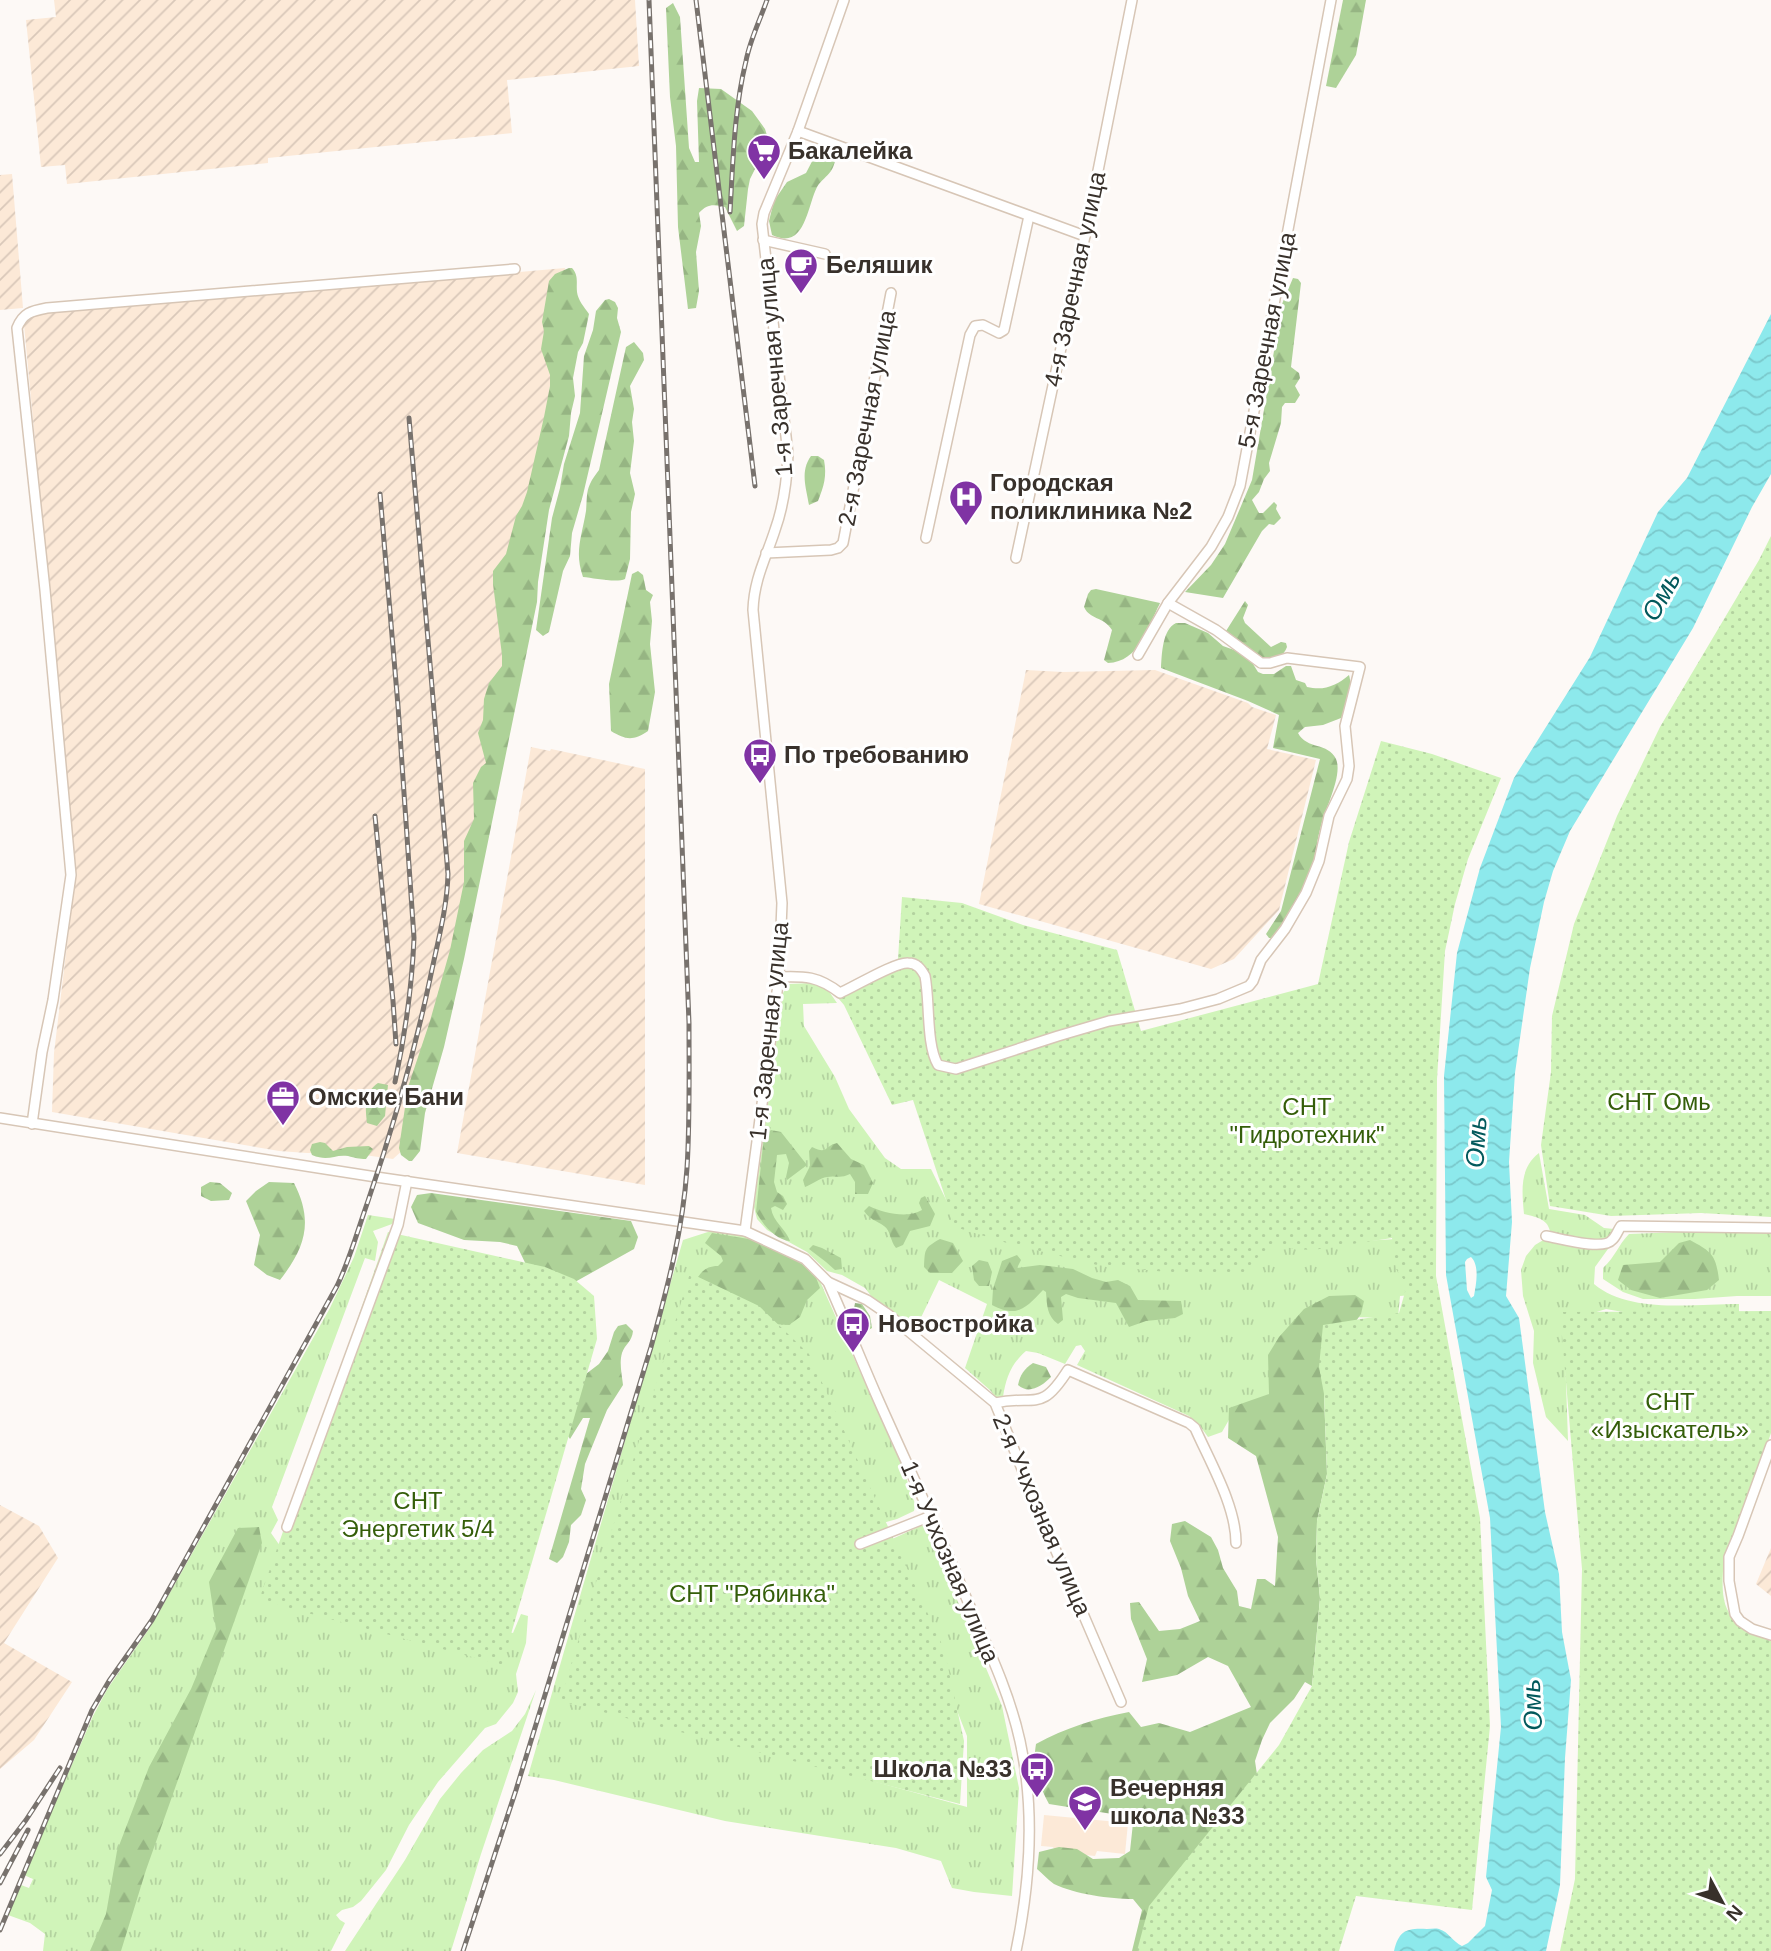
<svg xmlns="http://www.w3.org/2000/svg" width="1771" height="1951" viewBox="0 0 1771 1951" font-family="Helvetica,sans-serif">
  <defs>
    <pattern id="industrial-furrows" width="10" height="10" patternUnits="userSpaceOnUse" patternTransform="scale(1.75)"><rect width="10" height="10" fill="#fce9d7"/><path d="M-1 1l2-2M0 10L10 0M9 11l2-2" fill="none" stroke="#d9c8b9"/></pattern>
    <pattern id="grass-tufts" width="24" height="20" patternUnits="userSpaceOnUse" patternTransform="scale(1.75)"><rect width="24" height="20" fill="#d0f4b9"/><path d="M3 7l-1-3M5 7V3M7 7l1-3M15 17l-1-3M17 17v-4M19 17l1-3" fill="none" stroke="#b3d29f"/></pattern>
    <pattern id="forest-firs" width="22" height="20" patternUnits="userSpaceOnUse" patternTransform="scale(1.75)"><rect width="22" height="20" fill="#aed298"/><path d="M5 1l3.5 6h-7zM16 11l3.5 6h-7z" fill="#96b583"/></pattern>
    <pattern id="garden-dots" width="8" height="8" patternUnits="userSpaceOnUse" patternTransform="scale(1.75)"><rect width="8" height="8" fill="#d0f4b9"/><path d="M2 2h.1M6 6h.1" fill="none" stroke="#b3d29f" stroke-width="1.8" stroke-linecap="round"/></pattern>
    <pattern id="water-waves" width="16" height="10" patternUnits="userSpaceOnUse" patternTransform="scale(1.75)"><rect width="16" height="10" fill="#8de9ec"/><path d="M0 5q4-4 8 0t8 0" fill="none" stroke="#7ac8cb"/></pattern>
  </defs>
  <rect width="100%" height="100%" fill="#fdf9f6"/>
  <path fill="#fce9d7" d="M1044 1815 1128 1823 1125 1854 1097 1851 1095 1856 1056 1852 1053 1847 1041 1846Z"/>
  <g fill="url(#industrial-furrows)">
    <path d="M54 0H635L639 66 507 80 512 133 268 158V163L67 184 65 165 41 167 26 20 56 17Z"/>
    <path d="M12 174 23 308 0 310V175Z"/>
    <path d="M565 268 526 575 415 1139 393 1159 357 1154 307 1153 279 1151 52 1112 54 1053 76 870 24 325 28 318 36 314Z"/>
    <path d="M1026 670 1063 672 1155 670 1248 703 1252 707 1276 715 1267 749 1316 760 1279 910 1234 959 1211 969 979 904Z"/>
    <path d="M531 747 550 751 551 749 645 769V1185L457 1153Z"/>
    <path d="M0 1505 39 1526 58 1558 4 1643 72 1682 34 1740 0 1769Z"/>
    <path d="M1771 1548V1596L1756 1584Z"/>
  </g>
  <g fill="url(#grass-tufts)">
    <path d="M811 983 828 990 837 1003 803 1004 804 1026 835 1077 849 1109 885 1158 901 1169H931L957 1222 1277 1240 1312 1244 1396 1239 1436 1293 1400 1296 1398 1318 1347 1317 1275 1381 1266 1400 1234 1411 1222 1432 1208 1437 1200 1426 1189 1416 1077 1365 1085 1351 1081 1345 1076 1346 1065 1364 1038 1353 1026 1351C1011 1364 1006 1378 1003 1397L996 1398 991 1391 965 1368 987 1304 939 1280 915 1330 875 1301 865 1288 842 1275 827 1271 807 1252 767 1230 757 1219 754 1207 783 993 789 984Z"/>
    <path d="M1539 1153 1549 1209 1585 1215 1604 1228 1614 1229 1608 1249 1595 1267 1594 1284C1629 1314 1696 1304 1739 1304V1314L1640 1315 1606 1309 1574 1319 1564 1324 1568 1441 1546 1417 1533 1363 1534 1331 1523 1296 1521 1270 1526 1256 1535 1245 1545 1239 1550 1231C1547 1218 1535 1217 1524 1214 1522 1192 1519 1168 1539 1153Z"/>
    <path d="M368 1215 395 1219 392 1224 373 1231 378 1242 375 1261 365 1258 272 1507 278 1520 271 1533 306 1583 513 1633 521 1614 528 1616 526 1643 516 1674 518 1692 513 1703 496 1724 485 1728 438 1782 409 1825 386 1870 361 1901 353 1907 342 1910 336 1915 340 1920 345 1923 331 1951H43L45 1934 30 1923 8 1915 21 1885 29 1888 33 1879 24 1875 93 1716 108 1688 149 1629 167 1598 330 1308 354 1257Z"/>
    <path d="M711 1231 756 1238 795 1257 818 1277 903 1468 915 1504 914 1511 897 1519 872 1526 564 1696 967 1807V1736L890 1540 925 1524 1002 1706 1019 1788 1012 1896 974 1892 952 1888 941 1861 896 1848 725 1821 554 1780 528 1776 683 1240Z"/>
    <path d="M1707 1231H1771V1296H1737L1695 1299H1643L1623 1292 1603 1279V1268C1616 1256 1618 1245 1629 1234Z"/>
    <path d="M536 1690 481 1854 451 1951H345L405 1860 440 1799 461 1773 483 1750 512 1731 525 1714Z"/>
  </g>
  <g fill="url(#forest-firs)">
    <path d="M1343 0H1366L1356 55 1336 88 1326 86Z"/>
    <path d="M673 3 680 17 689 148 695 162H699L697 101 699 88 721 89 752 111 765 129 771 148 769 166 756 167 750 179 748 189 744 226 737 231 725 207C713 204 707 204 699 213L701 226 696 252 699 291 696 308 688 309 678 227 676 146 670 97 666 8Z"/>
    <path d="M826 145 833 149 837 155C835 160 834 167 831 171 827 177 821 180 817 187 807 207 805 251 772 235L769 221 774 201 787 182 806 173 819 148Z"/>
    <path d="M569 268H572C579 276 576 282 577 292 578 300 584 307 589 314L583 343 578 352 573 378 575 396 571 413 569 436 549 510 538 582 537 602 464 959 444 1047 425 1113 420 1151 412 1161H409L401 1155 399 1148 408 1087 430 1021 450 950 464 882V841L474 819 473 783 481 767 486 763 478 733 483 720 484 699 489 683 502 666V655L493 584V571L506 554 516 516 522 506 527 492 544 417 550 386V375L541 349 544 331 542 322 549 281 555 274Z"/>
    <path d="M1293 278 1298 279 1301 283 1291 367 1299 373 1300 378 1295 386 1300 395 1295 403H1285L1282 407 1281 423 1269 463 1270 471 1264 479 1259 492 1252 500 1259 513H1263L1274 502 1277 505 1276 509 1281 518 1274 525 1269 524 1262 531 1223 598 1185 592 1211 565 1225 544 1252 480 1282 304Z"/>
    <path d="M609 299 615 302 618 308 617 318 621 332 583 495 572 533 570 556 563 571 549 632 543 636 536 630 552 518 560 488 564 464 580 413 584 356 593 330 596 311 605 300Z"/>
    <path d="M634 342 643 353 644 360 630 386 634 409 632 422 634 441 630 473 635 494 631 512 630 559 625 579C617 583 593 578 583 577 574 552 582 536 586 511 587 502 586 492 590 484 592 479 596 474 599 470L626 347Z"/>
    <path d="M811 456H818L824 460C827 476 824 486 818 501L809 505C806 487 800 471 811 456Z"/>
    <path d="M638 571 643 575 646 590 653 595 650 602 652 621 650 644 655 692 648 731C633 741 626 740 611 731L609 684 632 574Z"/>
    <path d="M1096 589 1160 603C1148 627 1139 662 1108 663L1104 660 1112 630C1103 616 1090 620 1084 607L1088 594 1091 590Z"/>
    <path d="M1245 601 1248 605 1243 618 1245 623 1271 647 1281 642 1286 643 1287 647C1274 678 1240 643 1226 631Z"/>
    <path d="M1176 623H1185L1208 633 1223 646 1237 651 1253 664 1258 672 1263 674H1274L1286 666H1291L1296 680 1305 683 1307 687C1324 691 1336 686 1349 675 1353 688 1348 706 1341 718L1323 725 1305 727 1298 733C1307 750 1328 742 1336 759 1343 775 1325 809 1321 826 1317 839 1316 854 1312 868 1309 879 1303 892 1298 903 1291 915 1282 927 1274 938H1269L1266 934 1281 911 1320 759 1273 748 1279 715 1248 701 1161 668C1162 654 1162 630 1176 623Z"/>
    <path d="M378 1083 388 1085 385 1116 377 1126 367 1123C365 1107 364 1092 378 1083Z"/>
    <path d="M771 1130 781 1132 807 1165 787 1180 786 1177 789 1163 786 1154 777 1155 774 1182 777 1192 783 1196 787 1204 783 1210 775 1206 771 1208C773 1222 786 1229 790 1241 776 1240 763 1225 756 1212L764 1136Z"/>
    <path d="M320 1142 325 1143 333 1151 347 1147 369 1146 373 1149 366 1159C359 1159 355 1158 348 1156 334 1154 329 1162 312 1155L310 1150 312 1144Z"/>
    <path d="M837 1143 851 1159 864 1165 873 1183 868 1194H855V1182L850 1174C840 1179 836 1175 827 1177 820 1178 813 1184 805 1187L803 1180 810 1166 809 1151 812 1147C828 1155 824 1146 837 1143Z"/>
    <path d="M210 1182 220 1183 232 1193 229 1200 211 1201 201 1196V1187Z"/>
    <path d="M269 1182 294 1183C314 1222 305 1248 280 1280L267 1275 254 1265 260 1235 246 1201 256 1191Z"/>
    <path d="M431 1193 631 1221 638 1237 634 1249 566 1287 532 1277 517 1246 500 1242 464 1240 418 1223 411 1207 417 1195Z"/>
    <path d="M925 1196 935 1214 930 1226 910 1231 903 1245 896 1248C890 1241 891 1231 884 1226 876 1220 870 1220 864 1211L869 1206C884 1213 907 1219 922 1210L919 1203 921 1198Z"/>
    <path d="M712 1233 755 1240 773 1248 804 1265 815 1275 820 1288 807 1300 800 1317 789 1325 773 1324 692 1287C699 1275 703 1266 718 1266L723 1261 721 1256 705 1243Z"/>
    <path d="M940 1239 953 1243 963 1261 952 1273H930L924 1267C925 1249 924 1248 940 1239Z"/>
    <path d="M1690 1240C1712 1252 1716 1255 1719 1280L1707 1290 1660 1298 1631 1290 1618 1280 1623 1265 1660 1262 1679 1243Z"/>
    <path d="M813 1245 822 1248 841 1258 842 1269 835 1270 826 1262 809 1249Z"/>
    <path d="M1017 1255 1021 1260 1017 1268 1040 1265 1073 1269 1092 1278 1106 1282 1118 1280 1130 1286 1138 1300 1181 1301 1183 1314 1175 1318 1146 1321 1129 1327 1116 1303 1078 1298 1066 1294 1061 1297 1063 1320 1058 1324C1047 1316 1047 1306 1046 1292L1043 1290C1025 1309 1017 1318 992 1305L993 1289 1002 1261Z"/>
    <path d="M979 1260 988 1262 992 1272 989 1286H979L974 1280 972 1266Z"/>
    <path d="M1355 1295 1364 1301 1361 1314 1349 1331 1324 1394 1327 1474 1317 1521 1316 1559 1320 1598 1312 1686 1305 1682 1294 1699 1270 1723 1262 1740 1255 1761 1259 1788 1156 1951H1132L1142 1910 1133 1899C1111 1899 1074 1894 1054 1884 1048 1880 1042 1873 1037 1869L1039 1852 1059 1847 1077 1849 1093 1859 1119 1858 1130 1851 1133 1823 1125 1816 1049 1804C1038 1783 1032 1768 1036 1744 1065 1728 1097 1718 1129 1712L1141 1727 1159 1723 1190 1732 1251 1707 1228 1666 1208 1657 1177 1675 1142 1682 1147 1659 1131 1619 1130 1603 1139 1602 1159 1631 1180 1629 1200 1621 1188 1596 1181 1568 1170 1541 1172 1524 1185 1521 1211 1537 1218 1550 1223 1568 1237 1591 1239 1606 1251 1609 1257 1579H1265L1275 1586 1278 1537 1256 1456 1228 1438 1229 1408 1269 1394 1268 1355 1279 1337 1304 1309 1329 1296Z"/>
    <path d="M855 1303 862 1304 870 1316 872 1328 865 1332C855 1325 852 1316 855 1303Z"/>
    <path d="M626 1324 633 1331C632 1342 625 1344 622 1353 619 1363 622 1375 623 1385L607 1410 585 1464 581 1489 586 1500 581 1515 571 1525 569 1542 563 1557 557 1563 549 1559 590 1418H583L570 1439 564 1430 582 1377 599 1364 608 1351 614 1332 618 1326Z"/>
    <path d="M1033 1363 1046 1367 1051 1377C1042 1386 1029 1395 1018 1385 1020 1375 1024 1369 1033 1363Z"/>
    <path d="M259 1527 262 1543 146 1870 121 1951H90L106 1914 117 1851 149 1767 191 1689 216 1629 209 1582 238 1528Z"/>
  </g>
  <g fill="url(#garden-dots)">
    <path d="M1771 536V1217L1701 1213 1611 1216 1550 1206 1541 1145 1551 1072 1552 1016 1574 924 1617 816 1660 727 1759 560Z"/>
    <path d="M1381 741 1432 754 1501 778 1468 859 1455 904 1445 951 1437 1079 1436 1276 1480 1518 1490 1726 1472 1910 1356 1896 1339 1951H1137L1149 1906 1279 1745 1312 1686 1320 1598 1316 1559 1317 1521 1327 1474 1324 1394 1319 1367 1323 1325 1399 1313 1405 1292 1404 1280 1396 1269 1392 1238 1313 1250 1295 1249 1278 1245 1259 1256 1240 1276 1196 1275 1097 1265 1007 1243 955 1227 913 1100 892 1105 844 1005 832 991 898 959 902 897 962 903 1023 925 1117 950 1141 1031 1318 984 1349 842Z"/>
    <path d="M388 1232 545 1267 574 1279 594 1296 597 1339 502 1665 259 1600Z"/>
    <path d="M690 1273 759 1306 809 1354 944 1649 964 1741 960 1804 560 1701Z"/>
    <path d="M1771 1311V1433L1723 1571C1720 1617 1733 1622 1771 1641V1951H1560L1575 1879 1582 1569 1560 1312Z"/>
  </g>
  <path fill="url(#water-waves)" fill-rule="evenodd" d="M1771 314V474L1752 507 1693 628 1570 831 1553 871 1544 902 1530 968 1515 1073 1509 1162 1512 1222 1506 1296 1519 1318 1545 1512 1559 1574 1562 1632 1571 1680 1565 1758 1560 1885 1546 1951H1394C1399 1930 1407 1928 1427 1929 1431 1929 1435 1928 1439 1929 1449 1932 1453 1942 1462 1946L1468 1943 1485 1926 1492 1890 1486 1877 1501 1727 1490 1518 1446 1275 1444 1076 1457 953 1480 868 1514 778 1590 657 1658 512 1687 478ZM1471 1257C1480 1266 1476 1284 1474 1296L1471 1298 1467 1290 1465 1262 1467 1259Z"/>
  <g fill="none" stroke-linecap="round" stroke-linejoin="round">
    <g stroke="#d7c6b6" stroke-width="12">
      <g id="minor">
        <path d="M798 131 1085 236"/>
        <path d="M763 240 825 254"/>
        <path d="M926 538 970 335 975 326 983 325 999 333 1004 330 1029 216"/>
        <path d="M766 553 831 550 838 548 843 543 891 293"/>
        <path d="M1016 558 1085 236 1132 0"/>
        <path d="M1138 655 1168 603 1211 547 1228 517 1240 486 1331 0"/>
        <path d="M779 977C805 976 818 976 840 993 854 987 895 962 908 963 917 963 921 969 925 976 930 1001 926 1045 938 1065L956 1069 1058 1036 1109 1021 1180 1009 1218 999 1249 986 1253 981 1261 960 1285 929 1306 893 1319 861 1329 816 1347 779 1349 766 1345 726 1360 667 1287 658 1270 663H1261L1216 630 1168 603"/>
        <path d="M0 1118 376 1177 745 1231 805 1259 828 1282C845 1320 861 1360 878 1399 905 1460 934 1521 960 1583 981 1634 1008 1686 1020 1741 1035 1809 1030 1883 1016 1951"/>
        <path d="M32 1124 42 1052 53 1000 71 875 45 590 17 328C23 313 31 311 47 308L515 269"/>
        <path d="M745 1231 779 977 782 903 753 610C754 579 766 558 775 530 784 505 787 480 788 454L762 224 764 213 798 131 844 0"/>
        <path d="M1546 1236C1559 1238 1603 1251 1612 1240 1616 1237 1618 1230 1621 1226L1771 1228"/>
        <path d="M828 1282 867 1300 889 1315 995 1403 1047 1530 1121 1702"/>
        <path d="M995 1403C1036 1394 1040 1414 1068 1370L1189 1423 1195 1428C1210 1462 1236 1506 1236 1543"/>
        <path d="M1771 1445 1738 1536 1729 1557V1581L1735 1614 1740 1621 1752 1629 1771 1635"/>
        <path d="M287 1527 398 1225 407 1181"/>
        <path d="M860 1544 931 1516"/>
      </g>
    </g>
    <use href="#minor" stroke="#fff" stroke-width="9"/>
    <g stroke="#78726d" stroke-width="5">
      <g id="rail">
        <path d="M696 0 755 486"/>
        <path d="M730 212C733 162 734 110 746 61 750 40 760 20 767 0"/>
        <path d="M380 494 398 706 414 938C412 987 405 1035 395 1082"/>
        <path d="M375 816 393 1001 396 1044"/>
        <path d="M0 1854 26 1820 60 1768"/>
        <path d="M0 1883 28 1830"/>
        <path d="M0 1930 92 1710 109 1681 152 1620 337 1286C350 1259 358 1229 368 1201 393 1128 414 1054 430 979 437 944 447 910 448 874L409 418"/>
        <path d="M463 1951 516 1790 651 1347C667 1289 683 1230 687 1168 690 1120 689 1071 689 1023L649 0"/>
      </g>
    </g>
    <use href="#rail" stroke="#fff" stroke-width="2.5" stroke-dasharray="8" stroke-linecap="butt"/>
  </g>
  <defs>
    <g id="supermarket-pin" transform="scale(1.75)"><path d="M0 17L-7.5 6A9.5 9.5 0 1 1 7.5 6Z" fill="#8033a4" stroke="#fff"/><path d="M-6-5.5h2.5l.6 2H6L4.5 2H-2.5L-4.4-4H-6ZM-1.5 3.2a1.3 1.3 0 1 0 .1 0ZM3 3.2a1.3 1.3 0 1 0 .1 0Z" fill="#fff"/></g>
    <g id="cafe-pin" transform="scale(1.75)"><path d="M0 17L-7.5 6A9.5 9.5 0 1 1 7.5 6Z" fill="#8033a4" stroke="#fff"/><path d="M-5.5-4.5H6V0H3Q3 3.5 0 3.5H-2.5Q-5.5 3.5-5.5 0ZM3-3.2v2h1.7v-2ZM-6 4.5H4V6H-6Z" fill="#fff"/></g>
    <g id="hospital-pin" transform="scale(1.75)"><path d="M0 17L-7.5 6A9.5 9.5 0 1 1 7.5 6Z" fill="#8033a4" stroke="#fff"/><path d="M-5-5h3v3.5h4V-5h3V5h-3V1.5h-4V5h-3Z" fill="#fff"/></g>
    <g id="bus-pin" transform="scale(1.75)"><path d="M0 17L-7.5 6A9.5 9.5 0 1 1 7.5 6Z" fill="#8033a4" stroke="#fff"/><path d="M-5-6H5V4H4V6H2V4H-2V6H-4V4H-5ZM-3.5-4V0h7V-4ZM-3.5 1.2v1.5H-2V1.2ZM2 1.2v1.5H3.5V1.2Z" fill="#fff"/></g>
    <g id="office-pin" transform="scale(1.75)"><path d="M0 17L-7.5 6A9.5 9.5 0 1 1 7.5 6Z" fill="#8033a4" stroke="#fff"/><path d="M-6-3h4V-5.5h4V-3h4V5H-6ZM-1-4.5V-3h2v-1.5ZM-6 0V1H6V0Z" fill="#fff"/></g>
    <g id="school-pin" transform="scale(1.75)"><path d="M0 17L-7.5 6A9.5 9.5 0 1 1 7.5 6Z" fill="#8033a4" stroke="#fff"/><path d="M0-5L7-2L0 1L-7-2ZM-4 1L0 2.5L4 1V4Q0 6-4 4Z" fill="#fff"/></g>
  </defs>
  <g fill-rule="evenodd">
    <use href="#supermarket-pin" x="764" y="151"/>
    <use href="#cafe-pin" x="801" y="265"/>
    <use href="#hospital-pin" x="966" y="497"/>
    <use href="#bus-pin" x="760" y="755"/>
    <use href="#office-pin" x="283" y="1097"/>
    <use href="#bus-pin" x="853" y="1324"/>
    <use href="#bus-pin" x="1037" y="1769"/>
    <use href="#school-pin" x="1085" y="1802"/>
  </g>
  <g text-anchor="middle" stroke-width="6" stroke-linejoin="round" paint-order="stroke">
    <g font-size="24" font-weight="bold" fill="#38312b" stroke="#fff" text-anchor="start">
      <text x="788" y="159">Бакалейка</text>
      <text x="826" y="273">Беляшик</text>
      <text x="990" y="491">Городская<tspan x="990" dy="28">поликлиника №2</tspan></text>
      <text x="784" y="763">По требованию</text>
      <text x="308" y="1105">Омские Бани</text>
      <text x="878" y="1332">Новостройка</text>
      <text x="1012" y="1777" text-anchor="end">Школа №33</text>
      <text x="1110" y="1796">Вечерняя<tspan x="1110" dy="28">школа №33</tspan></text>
    </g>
    <g font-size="24" fill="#38312b" stroke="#fff">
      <text transform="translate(1075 279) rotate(-78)" y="8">4-я Заречная улица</text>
      <text transform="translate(1267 340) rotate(-79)" y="8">5-я Заречная улица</text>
      <text transform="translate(775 367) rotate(-95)" y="8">1-я Заречная улица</text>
      <text transform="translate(867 418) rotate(-79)" y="8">2-я Заречная улица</text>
      <text transform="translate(769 1031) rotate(-84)" y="8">1-я Заречная улица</text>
      <text transform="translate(1042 1515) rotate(67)" y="8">2-я Учхозная улица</text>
      <text transform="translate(950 1562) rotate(67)" y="8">1-я Учхозная улица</text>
    </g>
    <g font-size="24" fill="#345e09" stroke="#fff">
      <text x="1659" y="1110">СНТ Омь</text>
      <text x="1307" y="1115">СНТ<tspan x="1307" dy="28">"Гидротехник"</tspan></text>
      <text x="1670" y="1410">СНТ<tspan x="1670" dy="28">«Изыскатель»</tspan></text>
      <text x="418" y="1509">СНТ<tspan x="418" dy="28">Энергетик 5/4</tspan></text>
      <text x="752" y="1602">СНТ "Рябинка"</text>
    </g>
    <g font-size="26" font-style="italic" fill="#02595c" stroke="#fff">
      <text transform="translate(1661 596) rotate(-61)" y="9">Омь</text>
      <text transform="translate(1476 1142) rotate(-86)" y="9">Омь</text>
      <text transform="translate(1532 1705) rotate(-93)" y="9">Омь</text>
    </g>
  </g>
  <g transform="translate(1722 1902) rotate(131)" stroke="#ffffff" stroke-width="5" paint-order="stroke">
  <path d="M0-5L12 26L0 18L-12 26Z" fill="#38312b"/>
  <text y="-10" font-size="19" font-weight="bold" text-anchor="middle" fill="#38312b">N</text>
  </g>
</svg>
